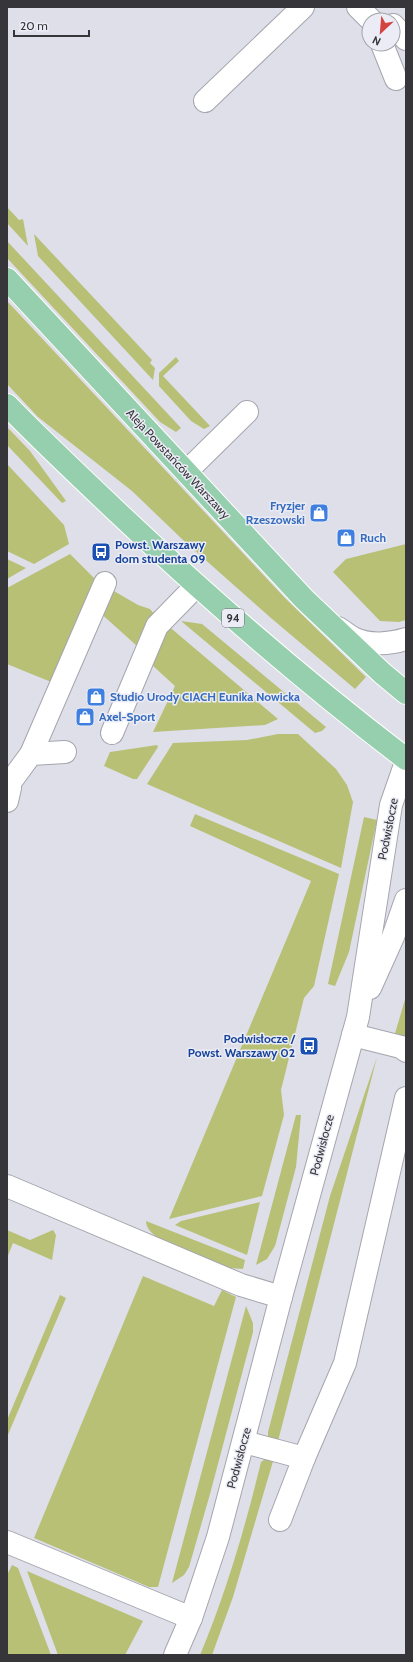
<svg xmlns="http://www.w3.org/2000/svg" width="413" height="1662" viewBox="0 0 413 1662" font-family="Cabin,sans-serif">
  <rect width="100%" height="100%" fill="#dfdfe9"/>
  <g fill="#b8c076">
    <path d="M7 207 19 220 23 219 28 246 7 223Z"/>
    <path d="M34 234 152 360 150 363 155 368 153 380 38 256Z"/>
    <path d="M7 241 181 428 176 432 160 422 7 258Z"/>
    <path d="M7 301 285 598 366 677 355 689 271 618 183 540 132 491 38 417 7 384Z"/>
    <path d="M176 357 179 361 163 376 210 426 204 429 191 421 159 386V373Z"/>
    <path d="M7 427 30 451 66 501 62 503 7 445Z"/>
    <path d="M7 464 64 525 69 544 34 564 7 551Z"/>
    <path d="M406 544V620L399 622 380 621 333 572 346 559Z"/>
    <path d="M70 554 100 584 56 684 7 664V588Z"/>
    <path d="M7 559 26 568 7 579Z"/>
    <path d="M107 587 138 605 150 609 154 614 137 646 97 610Z"/>
    <path d="M181 621 202 624 326 727 322 731 315 733Z"/>
    <path d="M166 624 278 719 265 725 153 732 175 686 152 665Z"/>
    <path d="M278 734H298L336 769 347 785 353 802 341 868 147 784 173 743 247 740Z"/>
    <path d="M157 745 158 747 137 779H133L104 766 110 752Z"/>
    <path d="M195 814 339 874 314 986 304 998 281 1090 284 1115 262 1196 169 1219 311 881 190 826Z"/>
    <path d="M364 817 377 820 349 952 335 986 328 984Z"/>
    <path d="M406 996V1042L394 1037Z"/>
    <path d="M377 1057 278 1441 272 1440 268 1437V1432L330 1196Z"/>
    <path d="M296 1115H301L296 1167 275 1246 267 1259 256 1265Z"/>
    <path d="M260 1202 247 1255 175 1225 181 1221Z"/>
    <path d="M146 1221 245 1260 243 1269 230 1268 159 1239C153 1234 146 1229 146 1221Z"/>
    <path d="M7 1230 30 1240 53 1230 56 1235 52 1260 13 1243 7 1258Z"/>
    <path d="M143 1276 214 1306 222 1290 236 1297 158 1587H149L34 1538Z"/>
    <path d="M60 1295 66 1298 7 1437V1420Z"/>
    <path d="M246 1306 253 1323V1332L210 1494 189 1567 184 1575 172 1583Z"/>
    <path d="M274 1458 233 1597 212 1655H200C226 1593 245 1528 261 1462L265 1459Z"/>
    <path d="M12 1565 18 1568 51 1655H7V1575Z"/>
    <path d="M27 1571 143 1621 125 1655H58Z"/>
  </g>
  <g fill="none" stroke-linecap="round" stroke-linejoin="round">
    <g stroke="#a5a5ae" stroke-width="24">
      <g id="minor">
        <path d="M358 7 371 20"/>
        <path d="M393 25 406 39"/>
        <path d="M382 44 396 79"/>
        <path d="M205 101 303 7"/>
        <path d="M186 472 247 412"/>
        <path d="M338 628C343 631 348 635 353 638 369 646 390 644 406 639"/>
        <path d="M112 733 157 626 196 586"/>
        <path d="M31 754 105 583"/>
        <path d="M7 781 10 788 7 801"/>
        <path d="M9 784 31 754 65 752"/>
        <path d="M370 988 393 937 406 900"/>
        <path d="M353 1035 401 1047 406 1051"/>
        <path d="M7 1186 241 1285 281 1297"/>
        <path d="M244 1442 304 1458"/>
        <path d="M280 1520 304 1458 345 1363 406 1098"/>
        <path d="M7 1542 191 1618"/>
        <path d="M175 1655 191 1618 218 1537 281 1297 358 1017 391 805 406 762"/>
      </g>
    </g>
    <g stroke="#fff" stroke-width="24">
      <g id="major">
        <path d="M7 279 304 599 382 673 406 693"/>
        <path d="M7 405C41 440 77 474 113 508 207 597 304 681 406 759"/>
      </g>
    </g>
    <use href="#minor" stroke="#fff" stroke-width="22"/>
    <use href="#major" stroke="#95cfad" stroke-width="22"/>
  </g>
  <defs>
    <g id="shop-square" transform="scale(1)"><rect x="-9" y="-9" width="18" height="18" rx="4" fill="#3f7fe0" stroke="#ececf6"/><path d="M-5-2.5h2.3a2.7 3.5 0 0 1 5.4 0H5L5.5 6h-11ZM-1.5-2.5h3a1.5 2.3 0 0 0-3 0Z" fill="#fff"/></g>
    <g id="bus-square" transform="scale(1)"><rect x="-9" y="-9" width="18" height="18" rx="4" fill="#1a4fb4" stroke="#ececf6"/><path d="M-5-6H5V4H4V6H2V4H-2V6H-4V4H-5ZM-3.5-4V0h7V-4ZM-3.5 1.2v1.5H-2V1.2ZM2 1.2v1.5H3.5V1.2Z" fill="#fff"/></g>
  </defs>
  <g fill-rule="evenodd">
    <use href="#shop-square" x="319" y="513"/>
    <use href="#shop-square" x="346" y="538"/>
    <use href="#bus-square" x="101" y="552"/>
    <use href="#shop-square" x="96" y="697"/>
    <use href="#shop-square" x="85" y="717"/>
    <use href="#bus-square" x="309" y="1046"/>
  </g>
  <g text-anchor="middle" stroke-width="3" stroke-linejoin="round" paint-order="stroke">
    <rect fill="#ececf6" stroke="#6d6d72" stroke-width="1" x="222" y="609" width="22" height="18" rx="3"/>
    <g font-size="11" font-weight="bold" fill="#36363a">
      <text x="233" y="622">94</text>
    </g>
    <g font-size="12" fill="#36363a" stroke="#ececf6">
      <text transform="translate(178 464) rotate(47)" y="4">Aleja Powstańców Warszawy</text>
      <text transform="translate(388 829) rotate(-79)" y="4">Podwisłocze</text>
      <text transform="translate(322 1145) rotate(-75)" y="4">Podwisłocze</text>
      <text transform="translate(239 1458) rotate(-75)" y="4">Podwisłocze</text>
    </g>
    <g font-size="12" font-weight="bold" fill="#366cbe" stroke="#ececf6" text-anchor="start">
      <text x="305" y="510" text-anchor="end">Fryzjer<tspan x="305" dy="14">Rzeszowski</tspan></text>
      <text x="360" y="542">Ruch</text>
      <text x="110" y="701">Studio Urody CIACH Eunika Nowicka</text>
      <text x="99" y="721">Axel-Sport</text>
    </g>
    <g font-size="12" font-weight="bold" fill="#164399" stroke="#ececf6" text-anchor="start">
      <text x="115" y="549">Powst. Warszawy<tspan x="115" dy="14">dom studenta 09</tspan></text>
      <text x="295" y="1043" text-anchor="end">Podwisłocze /<tspan x="295" dy="14">Powst. Warszawy 02</tspan></text>
    </g>
  </g>
  <rect width="413" height="1662" fill="none" stroke="#36363a" stroke-width="16"/>
  <g transform="translate(381 32) rotate(206)"><circle r="19" fill="#ececf6" stroke="#a3a3ab"/>
  <path d="M0-3L7 15L0 10L-7 15Z" fill="#d34440"/>
  <text y="-6" font-size="11" font-weight="bold" text-anchor="middle" fill="#36363a">N</text>
  </g>
  <path d="M14 30v6h75v-6" fill="none" stroke="#36363a" stroke-width="2"/>
  <text x="20" y="30" font-size="12" fill="#36363a" stroke="#ececf6" stroke-width="3" paint-order="stroke">20 m</text>
</svg>
